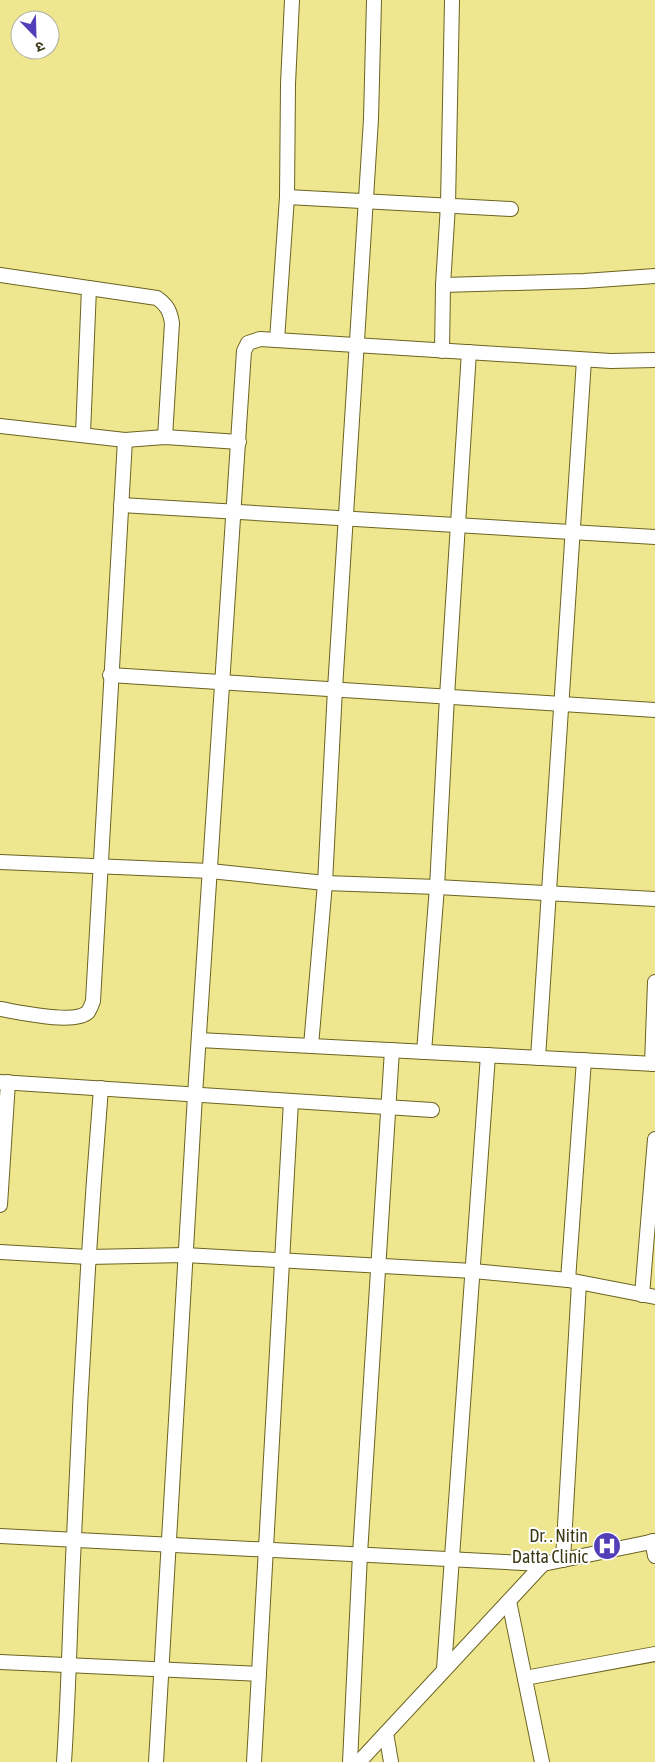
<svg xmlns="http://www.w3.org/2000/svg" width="655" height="1762" viewBox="0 0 655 1762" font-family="'Asap Condensed','Noto Sans Devanagari',sans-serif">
  <rect width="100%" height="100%" fill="#efe790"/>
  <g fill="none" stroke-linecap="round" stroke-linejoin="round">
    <g stroke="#6a6321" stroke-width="16">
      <g id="minor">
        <path d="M287 197 511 209"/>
        <path d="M0 275 157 298C167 305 170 311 172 323L165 437"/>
        <path d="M443 285 584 281 655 276"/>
        <path d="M277 340 287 197 288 84 292 0"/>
        <path d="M442 351 443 285 448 205 452 0"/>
        <path d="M0 426 125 440 165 437 239 442"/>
        <path d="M83 434 89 288"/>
        <path d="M121 505 655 537"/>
        <path d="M110 675 655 710"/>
        <path d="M0 862 210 871 325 883 437 887 655 899"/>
        <path d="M0 1009C18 1012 75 1025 88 1012 90 1009 92 1004 93 1001L125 440"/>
        <path d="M199 1040 655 1064"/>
        <path d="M311 1046 325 883 335 689 371 119 374 0"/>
        <path d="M424 1052 437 887 447 696 469 352"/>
        <path d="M538 1058C555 825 568 592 584 360"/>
        <path d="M652 1064 655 982"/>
        <path d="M0 1082 432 1110"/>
        <path d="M0 1205 8 1082"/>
        <path d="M0 1252 88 1257 185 1255 473 1271 568 1280 655 1297"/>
        <path d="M568 1280 584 1060"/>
        <path d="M642 1295 655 1139"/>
        <path d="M0 1536 543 1564 655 1541"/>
        <path d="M652 1541 655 1556"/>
        <path d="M563 1560 579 1283"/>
        <path d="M509 1601 542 1762"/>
        <path d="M0 1662 259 1674"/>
        <path d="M444 1669 488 1055"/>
        <path d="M525 1678 655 1654"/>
        <path d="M386 1733 391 1762"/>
        <path d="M64 1762C69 1688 70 1613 74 1539 80 1388 89 1238 101 1088"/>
        <path d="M156 1762 195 1095 244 351 248 343 260 339 611 361 655 360"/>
        <path d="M254 1762 291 1101"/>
        <path d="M350 1762 360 1554 392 1050"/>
        <path d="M359 1762 543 1564"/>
      </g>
    </g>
    <use href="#minor" stroke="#fff" stroke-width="14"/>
  </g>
  <defs>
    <g id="hospital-disc" transform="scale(1.4375)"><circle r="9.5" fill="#523fb7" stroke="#fff"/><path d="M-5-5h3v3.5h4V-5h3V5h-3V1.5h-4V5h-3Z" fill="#fff"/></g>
  </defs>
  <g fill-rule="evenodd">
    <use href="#hospital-disc" x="607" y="1546"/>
  </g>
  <g text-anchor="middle" stroke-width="4" stroke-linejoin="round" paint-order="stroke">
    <g font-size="18" fill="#3c3915" stroke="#fff" text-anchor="end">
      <text x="588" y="1542">Dr. . Nitin<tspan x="588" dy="21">Datta Clinic</tspan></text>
    </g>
  </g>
  <g transform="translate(35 35) rotate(157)"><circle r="24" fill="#ffffff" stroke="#b1b0a1"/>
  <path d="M0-4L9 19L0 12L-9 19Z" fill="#523fb7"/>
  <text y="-8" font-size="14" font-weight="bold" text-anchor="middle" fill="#3c3915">उ</text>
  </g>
</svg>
